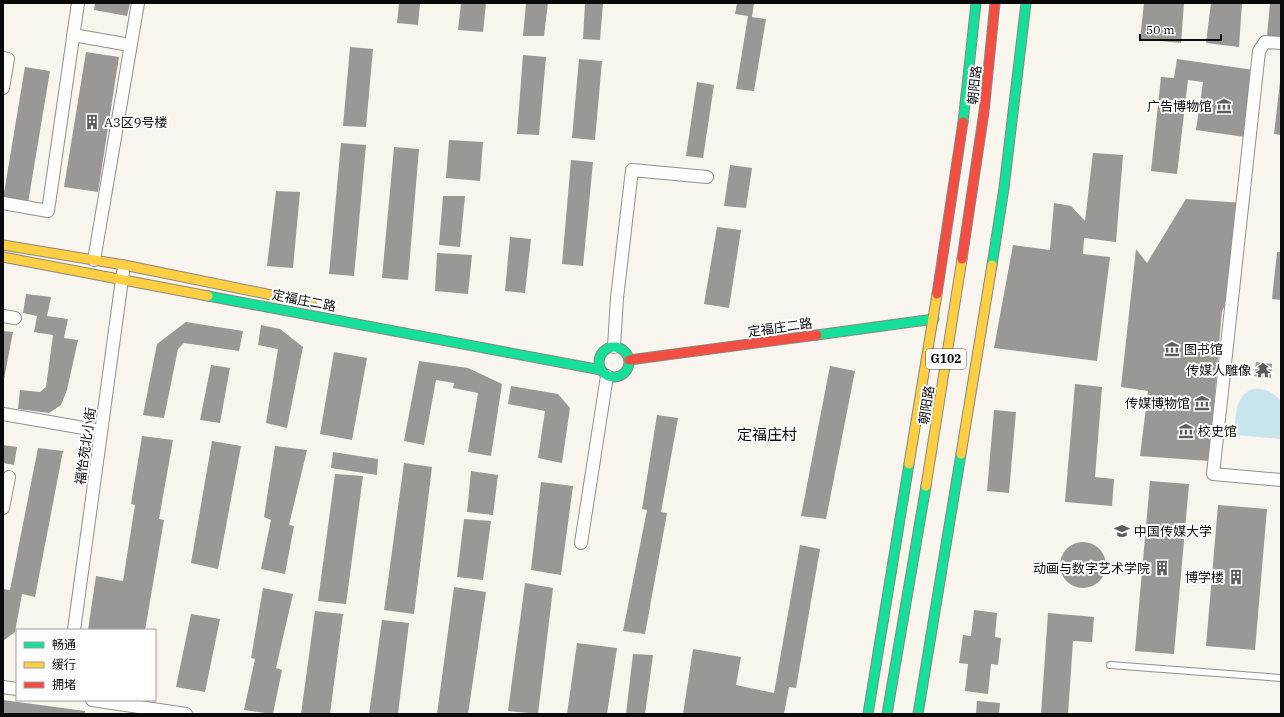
<svg xmlns="http://www.w3.org/2000/svg" width="1284" height="717" viewBox="0 0 1284 717" font-family="'IBM Plex Serif','Noto Sans SC',serif">
  <rect width="100%" height="100%" fill="#f8f5ee"/>
  <path fill="#c8e5ee" d="M1253 389C1265 388 1273 392 1281 401V439L1234 435C1236 419 1234 395 1253 389Z"/>
  <g fill="#9a9894">
    <path d="M95 3H130L127 16 94 10Z"/>
    <path d="M399 3H420L418 25 397 23Z"/>
    <path d="M461 3H486L483 32 458 30Z"/>
    <path d="M526 3H548L544 36H523Z"/>
    <path d="M585 3H603L600 40 583 39Z"/>
    <path d="M737 3H754L752 17 766 19 754 91 736 89 748 16 735 14Z"/>
    <path d="M1144 3H1184L1181 43 1140 39Z"/>
    <path d="M1211 3H1242L1239 47 1206 43Z"/>
    <path d="M1270 3H1281V38L1267 37Z"/>
    <path d="M350 47 373 49 366 127 343 126Z"/>
    <path d="M86 52 119 57 98 192 64 187Z"/>
    <path d="M523 55 546 57 539 135 517 134Z"/>
    <path d="M579 59 602 61 595 140 572 138Z"/>
    <path d="M1177 59 1254 70 1245 137 1196 130 1203 82 1188 80 1177 174 1151 171 1161 77 1174 78Z"/>
    <path d="M25 67 50 71 28 203 3 199Z"/>
    <path d="M697 82 714 85 703 158 686 156Z"/>
    <path d="M1280 82H1281V135L1274 134Z"/>
    <path d="M449 140 483 142 480 181 446 178Z"/>
    <path d="M341 143 366 145 354 276 329 274Z"/>
    <path d="M394 147 419 149 408 280 382 278Z"/>
    <path d="M1093 153 1123 155 1116 242 1084 238 1083 254 1110 257 1097 361 994 348 1013 245 1050 250 1054 203 1071 206 1085 221Z"/>
    <path d="M571 160 593 162 583 266 562 264Z"/>
    <path d="M730 165 752 168 746 208 724 206Z"/>
    <path d="M276 191 300 192 293 268 267 266Z"/>
    <path d="M443 196H465L460 247 439 245Z"/>
    <path d="M1186 199 1243 203 1226 304 1222 311 1209 461 1140 456 1148 391 1121 387 1136 249 1147 263Z"/>
    <path d="M717 227 741 230 729 308 704 304Z"/>
    <path d="M510 237 531 239 525 293 505 291Z"/>
    <path d="M1277 252H1281V300L1272 299Z"/>
    <path d="M437 253 472 255 468 294 435 291Z"/>
    <path d="M26 294 51 297 47 316 68 319 64 338 78 340 67 390 61 405 49 413 18 409 20 390 40 392 46 387 53 335 34 332 37 316 23 313Z"/>
    <path d="M186 322 243 331 239 351 184 343 178 349 164 418 143 415 157 344Z"/>
    <path d="M261 325 280 329 303 347 287 428 266 423 278 349 258 345Z"/>
    <path d="M3 331 13 332 4 379H3Z"/>
    <path d="M334 352 367 358 352 440 320 434Z"/>
    <path d="M419 361 468 368 502 384 491 456 468 452 478 393 453 388 454 383 436 380 424 445 404 441Z"/>
    <path d="M1256 362 1272 364 1271 378 1254 376Z"/>
    <path d="M211 365 230 368 220 423 200 420Z"/>
    <path d="M830 366 855 371 826 519 801 516Z"/>
    <path d="M1075 384 1102 387 1095 477 1114 479 1112 506 1065 502Z"/>
    <path d="M511 386 558 394 570 408 562 463 538 458 545 411 508 404Z"/>
    <path d="M994 410 1016 412 1009 493 987 491Z"/>
    <path d="M657 415 678 418 661 512 667 513 645 634 623 631 647 510 642 509Z"/>
    <path d="M142 436 173 440 159 519 164 520 145 630H88L96 576 123 581 135 505 131 504Z"/>
    <path d="M212 441 241 446 218 569 191 563Z"/>
    <path d="M3 445 17 447 14 465 3 463Z"/>
    <path d="M275 446 307 450 289 525 294 526 285 574 261 569 271 520 264 517Z"/>
    <path d="M38 448 63 451 35 597 22 594 15 632 3 641V589L10 590Z"/>
    <path d="M333 452 378 459 377 475 331 468Z"/>
    <path d="M404 463 432 467 414 614 384 610Z"/>
    <path d="M471 471 498 475 493 515 467 512Z"/>
    <path d="M335 474 363 476 346 604 318 601Z"/>
    <path d="M1150 481 1189 484 1174 654 1135 651Z"/>
    <path d="M541 482 573 486 561 575 531 570Z"/>
    <path d="M1218 505 1267 509 1255 650 1206 646Z"/>
    <path d="M464 519 491 521 483 580 457 577Z"/>
    <circle cx="1083" cy="565" r="23"/>
    <path d="M800 545 820 549 796 688 789 687 784 714H683L693 649 741 657 736 685 774 693Z"/>
    <path d="M525 583 553 588 538 714 508 711Z"/>
    <path d="M454 587 486 592 468 714H437Z"/>
    <path d="M263 588 293 594 276 668 282 670 273 714 244 710 255 659 251 658Z"/>
    <path d="M974 610 997 613 995 637 1001 638 998 665 991 664 988 694 965 691 968 664 959 663 963 635 971 636Z"/>
    <path d="M315 611 343 614 330 714H301Z"/>
    <path d="M1048 613 1094 617 1092 642 1073 641 1068 714H1041Z"/>
    <path d="M191 614 220 619 205 692 176 687Z"/>
    <path d="M382 620 409 623 398 714H369Z"/>
    <path d="M577 643 617 648 607 714H567Z"/>
    <path d="M633 654 653 655 645 714H626Z"/>
    <path d="M3 700 85 711V714H3Z"/>
    <path d="M977 701 1000 703 999 714H976Z"/>
  </g>
  <g fill="none" stroke-linecap="round" stroke-linejoin="round">
    <g stroke="#91908d" stroke-width="8">
      <path id="lane" d="M1110 665 1281 678"/>
    </g>
    <g stroke="#91908d" stroke-width="14">
      <g id="street">
        <path d="M73 35 130 45"/>
        <path d="M1281 43 1265 42 1259 51 1213 474 1281 480"/>
        <path d="M3 58 8 59 3 88"/>
        <path d="M3 203 48 211 78 3"/>
        <path d="M94 260 138 3"/>
        <path d="M3 316 15 318"/>
        <path d="M614 347 617 298 632 170 707 177"/>
        <path d="M3 414 101 431"/>
        <path d="M3 508 9 477"/>
        <path d="M581 543 607 376"/>
        <path d="M74 630 123 272"/>
        <path d="M3 687 17 689"/>
        <path d="M92 700 186 714"/>
      </g>
    </g>
    <g stroke="#888683" stroke-width="11">
      <g id="fast">
        <path d="M963 122 976 3"/>
        <path d="M992 265 1004 188 1026 3"/>
        <path d="M208 296 601 370"/>
        <path d="M817 335 934 319"/>
        <circle cx="614" cy="362" r="15"/>
        <path d="M868 714 909 464"/>
        <path d="M887 714 926 486"/>
        <path d="M918 714 961 454"/>
      </g>
    </g>
    <g stroke="#888683" stroke-width="11">
      <g id="slow">
        <path d="M3 245 124 265 311 303"/>
        <path d="M3 257 208 296"/>
        <path d="M961 454 992 265"/>
        <path d="M909 464 937 294"/>
        <path d="M926 486 962 259"/>
      </g>
    </g>
    <g stroke="#888683" stroke-width="11">
      <g id="jam">
        <path d="M962 259 984 112 995 3"/>
        <path d="M937 294 963 122"/>
        <path d="M629 360 817 335"/>
      </g>
    </g>
    <use href="#lane" stroke="#fefefc" stroke-width="6"/>
    <use href="#street" stroke="#fefefc" stroke-width="12"/>
    <use href="#fast" stroke="#16e098" stroke-width="9"/>
    <use href="#slow" stroke="#ffcf43" stroke-width="9"/>
    <use href="#jam" stroke="#f24e42" stroke-width="9"/>
  </g>
  <defs>
    <g id="museum-bare" transform="scale(1.2)"><path d="M0-6L6-3V-2H-6V-3ZM-5-1h2V3h-2ZM-1-1h2V3h-2ZM3-1h2V3H3ZM-6 4H6V6H-6Z" fill="#5d5c5a" stroke="#fff" stroke-width="2.5" paint-order="stroke"/></g>
    <g id="building-bare" transform="scale(1.2)"><path d="M-4-6H4V6H1V3H-1V6H-4ZM-2.5-4.3h1.7v1.8h-1.7ZM.8-4.3h1.7v1.8H.8ZM-2.5-1h1.7V.8h-1.7ZM.8-1h1.7V.8H.8Z" fill="#5d5c5a" stroke="#fff" stroke-width="2.5" paint-order="stroke"/></g>
    <g id="temple-bare" transform="scale(1.2)"><path d="M0-6L5-2H3V0L6.5 2.5H4V6H1.5V3h-3V6H-4V2.5H-6.5L-3 0V-2H-5Z" fill="#5d5c5a" stroke="#fff" stroke-width="2.5" paint-order="stroke"/></g>
    <g id="university-bare" transform="scale(1.2)"><path d="M0-5L7-2L0 1L-7-2ZM-4 1L0 2.5L4 1V4Q0 6-4 4Z" fill="#5d5c5a" stroke="#fff" stroke-width="2.5" paint-order="stroke"/></g>
  </defs>
  <g fill-rule="evenodd">
    <use href="#museum-bare" x="1224" y="106"/>
    <use href="#building-bare" x="92" y="122"/>
    <use href="#museum-bare" x="1172" y="349"/>
    <use href="#temple-bare" x="1263" y="370"/>
    <use href="#museum-bare" x="1202" y="403"/>
    <use href="#museum-bare" x="1186" y="431"/>
    <use href="#university-bare" x="1122" y="531"/>
    <use href="#building-bare" x="1162" y="568"/>
    <use href="#building-bare" x="1236" y="577"/>
  </g>
  <g text-anchor="middle" stroke-width="4" stroke-linejoin="round" paint-order="stroke">
    <rect fill="#fff" stroke="#545454" stroke-width="1" x="926" y="349" width="40" height="20" rx="3"/>
    <g font-size="12" font-weight="bold" fill="#0a0a0a">
      <text x="946" y="363">G102</text>
    </g>
    <g font-size="13" fill="#0a0a0a" stroke="#fff">
      <text transform="translate(974 85) rotate(-84)" y="5">朝阳路</text>
      <text transform="translate(304 300) rotate(11)" y="5">定福庄二路</text>
      <text transform="translate(780 327) rotate(-8)" y="5">定福庄二路</text>
      <text transform="translate(926 405) rotate(-81)" y="5">朝阳路</text>
      <text transform="translate(85 446) rotate(-82)" y="5">福怡苑北小街</text>
    </g>
    <g font-size="13" fill="#0a0a0a" stroke="#fff" text-anchor="end">
      <text x="1212" y="111">广告博物馆</text>
      <text x="104" y="127" text-anchor="start">A3区9号楼</text>
      <text x="1184" y="354" text-anchor="start">图书馆</text>
      <text x="1251" y="375">传媒人雕像</text>
      <text x="1190" y="408">传媒博物馆</text>
      <text x="1198" y="436" text-anchor="start">校史馆</text>
      <text x="1134" y="536" text-anchor="start">中国传媒大学</text>
      <text x="1150" y="573">动画与数字艺术学院</text>
      <text x="1224" y="582">博学楼</text>
    </g>
    <g font-size="15" fill="#0a0a0a" stroke="#fff">
      <text x="767" y="440">定福庄村</text>
    </g>
  </g>
  <rect width="1284" height="717" fill="none" stroke="#0a0a0a" stroke-width="8"/>
  <rect x="16" y="629" width="140" height="72" fill="#ffffff" stroke="#9d9d9d"/>
  <rect x="24" y="642" width="20" height="6" fill="#16e098" stroke="#9d9d9d"/>
  <text x="52" y="649" font-size="12" fill="#0a0a0a">畅通</text>
  <rect x="24" y="662" width="20" height="6" fill="#ffcf43" stroke="#9d9d9d"/>
  <text x="52" y="669" font-size="12" fill="#0a0a0a">缓行</text>
  <rect x="24" y="682" width="20" height="6" fill="#f24e42" stroke="#9d9d9d"/>
  <text x="52" y="689" font-size="12" fill="#0a0a0a">拥堵</text>
  <path d="M1140 34v6h81v-6" fill="none" stroke="#0a0a0a" stroke-width="2"/>
  <text x="1146" y="34" font-size="12" fill="#0a0a0a" stroke="#ffffff" stroke-width="3" paint-order="stroke">50 m</text>
</svg>
